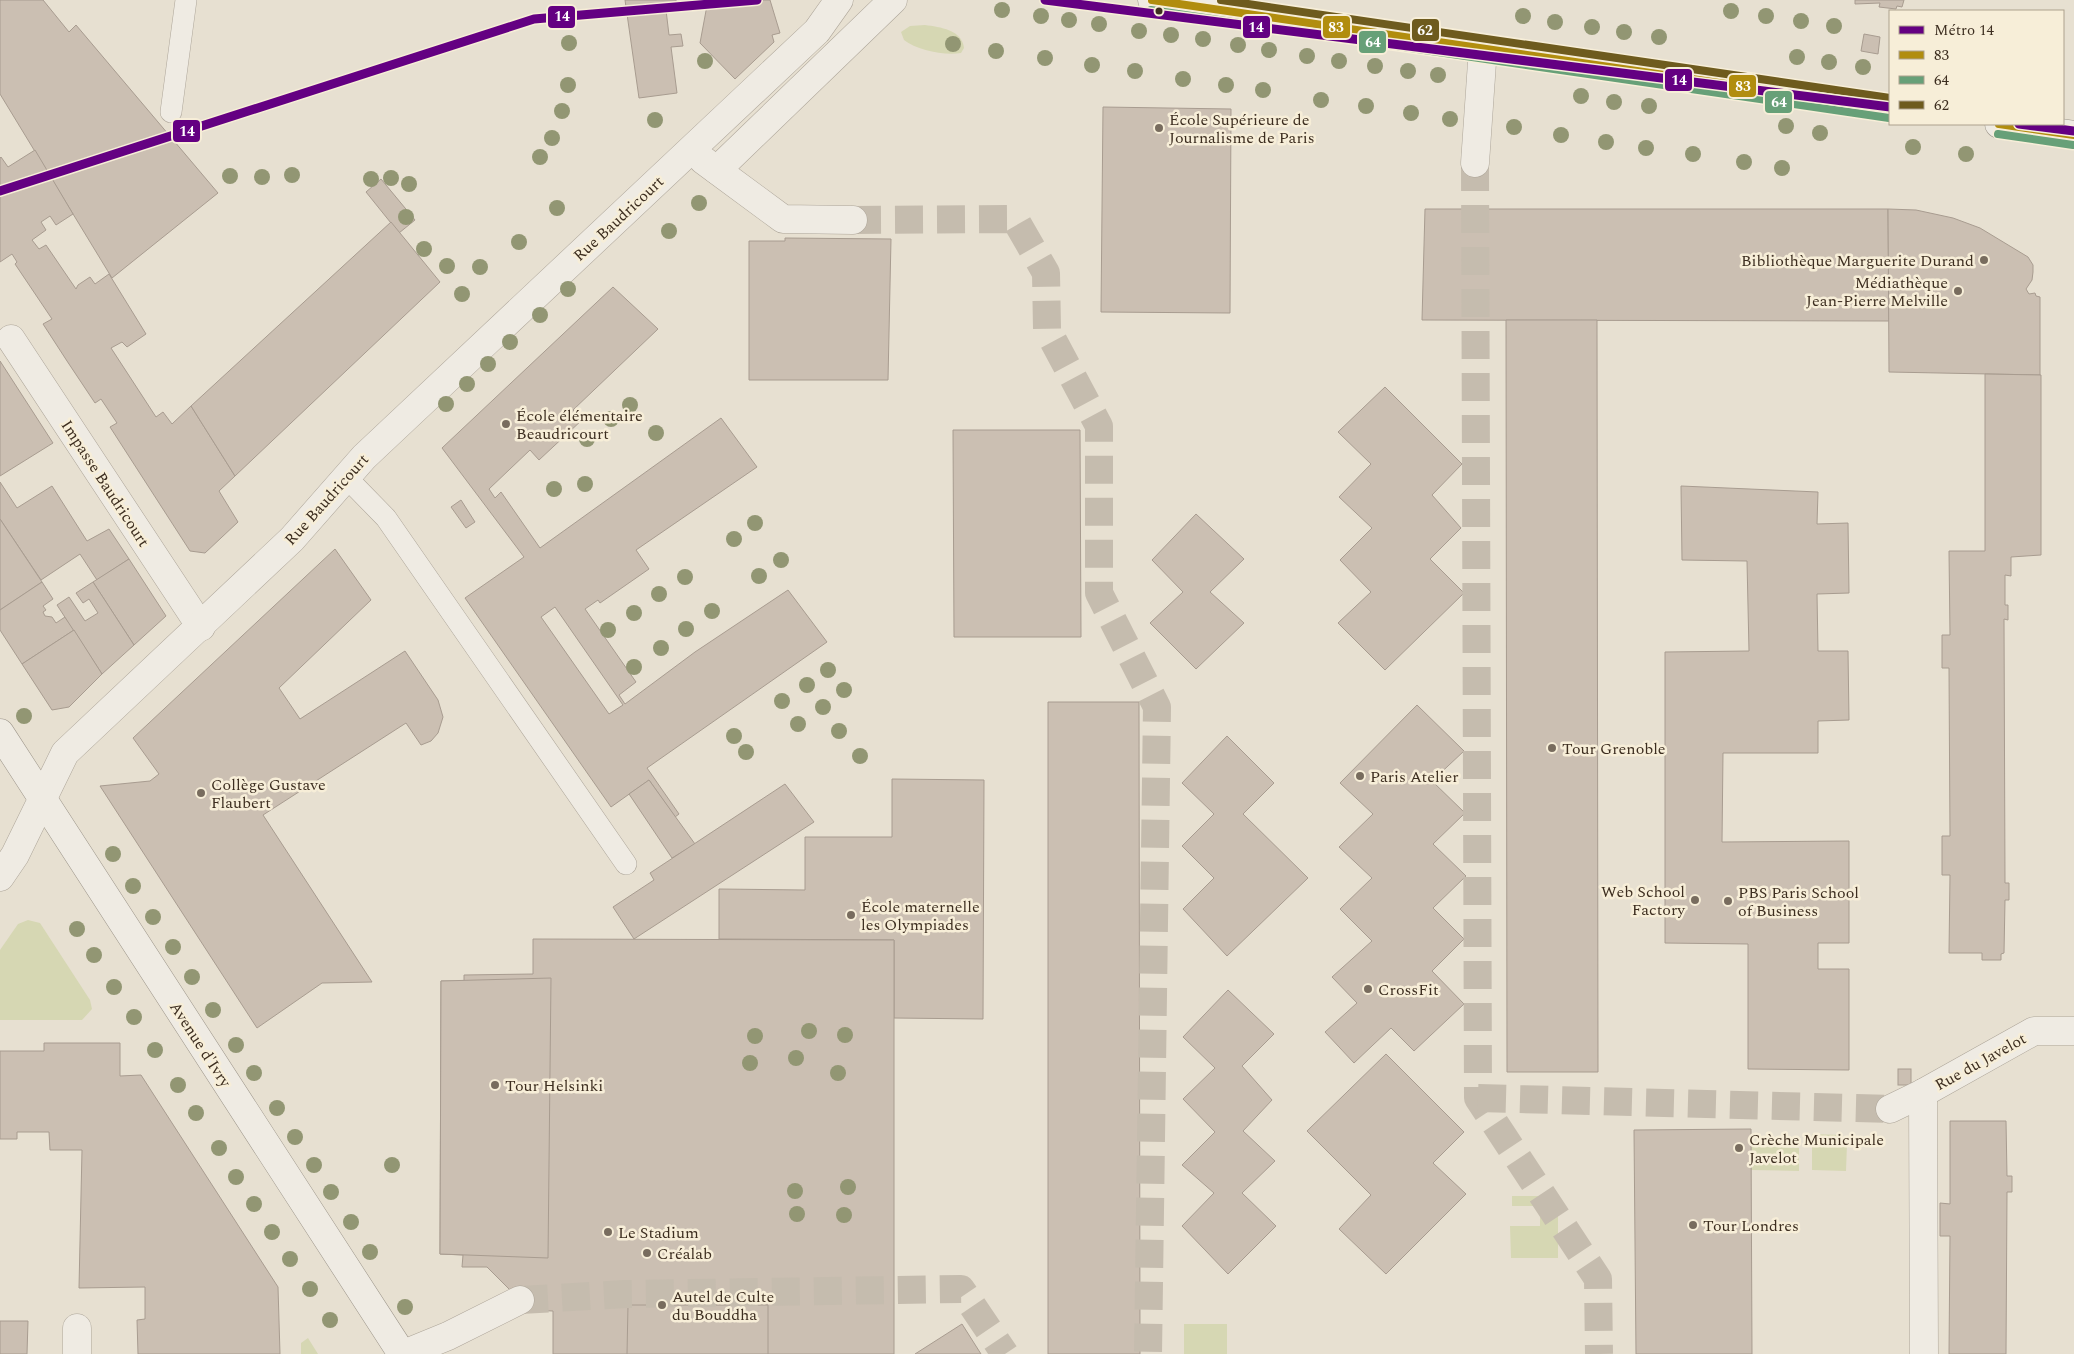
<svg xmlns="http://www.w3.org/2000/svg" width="2074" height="1354" viewBox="0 0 2074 1354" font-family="Spectral,serif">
  <rect width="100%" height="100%" fill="#e7e0d1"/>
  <g fill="#d6d7b3">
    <path d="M925 25C940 27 962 30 964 48L961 53C944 56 917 50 904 40L901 32 910 26Z"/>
    <path d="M28 920 40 923 90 1000 92 1009 82 1020H0V950L18 924Z"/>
    <path d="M1812 1134 1841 1135V1144H1847L1846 1171 1812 1170Z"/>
    <path d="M1751 1146 1799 1148V1171L1751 1170Z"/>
    <path d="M1512 1196H1558V1258H1511L1510 1226H1540V1206H1512Z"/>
    <rect x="1184" y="1324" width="43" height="30"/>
    <path d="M308 1338 318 1354H301V1343Z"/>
  </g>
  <g fill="#cbbfb2" stroke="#a89c90" fill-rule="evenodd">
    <path d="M0 0H43L69 32 76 25 218 193 112 278 0 94Z"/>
    <path d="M625 0H676L677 8 666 10 669 35 681 34 683 46 671 47 677 93 639 98Z"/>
    <path d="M708 0H770L780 33 772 35 774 42 735 79 700 43Z"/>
    <path d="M1855 0H1904L1902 7 1897 6 1896 9 1879 7 1880 3 1855 4Z"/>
    <path d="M1864 34 1880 37 1878 54 1861 51Z"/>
    <path d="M1103 107 1231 109 1230 313 1101 312Z"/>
    <path d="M35 150 73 214 56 225 50 216 41 222 46 230 32 240 39 249 46 245 76 289 78 285 90 277 95 284 109 274 146 334 127 347 122 342 111 348 156 417 163 412 172 424 191 406 235 476 219 491 238 522 205 553 190 551 110 427 117 423 101 399 95 403 67 361 43 324 52 319 15 264 17 262 12 254 0 262V158L1 157 8 167Z"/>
    <path d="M381 179 415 220 399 233 366 192Z"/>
    <path d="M1425 209H1888L1889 321 1422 320Z"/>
    <path d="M1888 209 1916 210 1953 218 1980 228 2028 257 2033 265V272L2032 280 2026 289 2029 294 2035 293 2036 296 2040 297V375L1889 372Z"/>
    <path d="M391 222 440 282 235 476 191 406Z"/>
    <path d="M785 238 891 239 888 380H749V241H785Z"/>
    <path d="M613 287 658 329 573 410 583 419 539 460 530 450 489 489 495 498 501 492 540 548 721 418 757 467 636 550 649 569 600 603 598 600 585 609 636 682 619 695 625 704 695 652 788 590 827 642 647 768 679 814 675 817 649 780 611 807 465 598 524 557 442 448ZM555 607 623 705 609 714 541 617Z"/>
    <path d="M1506 320H1597L1598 1072H1507Z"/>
    <path d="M0 361 53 443 0 476Z"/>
    <path d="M1985 374 2041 375V555L2011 557V576L2005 575V605H2008V620L2004 619 2005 883H2009V900H2005L2004 953 2001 954V960H1982V953H1949L1950 875H1942V836H1950L1949 668H1942V635H1950L1949 551H1985Z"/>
    <path d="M1385 387 1462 464 1432 495 1461 528 1430 559 1464 593 1385 670 1338 623 1371 592 1340 560 1372 528 1339 497 1371 464 1338 432Z"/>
    <path d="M953 430H1080L1081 637H954Z"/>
    <path d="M0 482 17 508 52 486 87 541 109 529 129 559 97 580 80 554 41 580 0 519Z"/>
    <path d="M1681 486 1818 492 1817 524 1848 523 1849 593 1817 594 1818 651H1848L1849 720 1818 721V753H1723L1722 842 1849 841V943H1818V969H1849V1070L1748 1069V944L1665 943V652L1749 651 1747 561 1682 560Z"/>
    <path d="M461 500 475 522 466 528 451 507Z"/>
    <path d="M1196 514 1244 559 1210 592 1244 623 1196 669 1150 623 1183 592 1152 560Z"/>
    <path d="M0 519 42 582 0 610Z"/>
    <path d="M335 549 371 600 279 688 300 719 405 651 438 700 443 717 438 733 431 741 421 745 406 723 263 815 372 982 322 983 257 1028 100 786 150 781 159 774 133 738Z"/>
    <path d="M129 559 166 616 134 645 93 582Z"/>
    <path d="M42 582 53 599 43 606 46 610 43 612 45 616 52 617 56 623 65 617 74 630 22 664 0 630V610Z"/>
    <path d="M93 582 134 645 102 674 57 605 69 597 85 621 98 613 89 599 83 603 76 593Z"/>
    <path d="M74 630 102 674 69 707 52 710 22 664Z"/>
    <path d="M1048 702H1139L1140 1354H1048Z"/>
    <path d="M1417 705 1464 751 1432 781 1465 813 1433 844 1466 876 1433 908 1464 939 1432 971 1464 1004 1414 1051 1391 1028 1354 1063 1325 1032 1357 1003 1332 977 1372 941 1340 909 1372 878 1339 847 1373 814 1340 783Z"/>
    <path d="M1227 736 1274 783 1243 814 1308 878 1227 956 1183 909 1214 878 1182 846 1214 814 1182 783Z"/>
    <path d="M892 779 984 780 983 1019 894 1018V940L719 939V889L805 890V837H892Z"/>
    <path d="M649 780 695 844 672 858 629 794Z"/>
    <path d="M785 784 814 822 634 939 613 907 654 880 650 873Z"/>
    <path d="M533 939 894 940V1354H553V1311L530 1310 487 1267H462L463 1255 440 1254 441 981H464V975L533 974Z"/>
    <path d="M551 978 548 1258 440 1254 441 981Z"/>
    <path d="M1228 990 1274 1034 1242 1066 1272 1100 1243 1131 1275 1161 1242 1193 1276 1226 1228 1274 1182 1226 1214 1193 1182 1165 1215 1132 1183 1099 1215 1068 1183 1037Z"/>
    <path d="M44 1043H120V1076L141 1075 278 1287 280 1354H138L137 1320 145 1319V1287L79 1288 82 1150H50L49 1132H17V1139H0V1051H44Z"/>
    <path d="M1386 1054 1464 1132 1433 1163 1466 1194 1386 1274 1339 1229 1371 1195 1307 1131Z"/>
    <rect x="1898" y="1069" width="13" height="16"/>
    <path d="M1950 1121H2006L2007 1176H2012V1192H2007L2006 1354H1949L1950 1236H1940V1203L1950 1204Z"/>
    <path d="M1751 1129 1752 1354H1636L1634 1130Z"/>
    <path d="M628 1305H768V1354H627Z"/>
    <path d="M0 1321H28L27 1354H0Z"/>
    <path d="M962 1324 981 1354H915Z"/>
  </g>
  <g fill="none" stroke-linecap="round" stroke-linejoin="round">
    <g stroke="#c5bcae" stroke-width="28" stroke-dasharray="28 14" stroke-linecap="butt">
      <path d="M1475 163 1478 1098 1598 1279 1599 1354"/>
      <path d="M853 220 1015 219 1046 273 1047 329 1099 426V593L1157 707 1148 1354"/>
      <path d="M1478 1098 1890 1109"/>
      <path d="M520 1300 626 1294 961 1289 1005 1354"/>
    </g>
    <g stroke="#ada599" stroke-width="22">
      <g id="lane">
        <path d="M171 112 186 0"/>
        <path d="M346 477 386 518 626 864"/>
      </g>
    </g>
    <g stroke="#ada599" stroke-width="29">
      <g id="street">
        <path d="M703 160 783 219 853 220"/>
        <path d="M1475 163 1483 48"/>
        <path d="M717 170 893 0"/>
        <path d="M11 339 201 627"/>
        <path d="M0 877 15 855 65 753 292 539 364 457 817 31 839 0"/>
        <path d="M1923 1093 1924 1354"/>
        <path d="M1890 1109 1923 1093 2034 1031H2074"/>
        <path d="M77 1354V1328"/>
        <path d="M404 1354 448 1336 520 1300"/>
      </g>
    </g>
    <g stroke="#9c958a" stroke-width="29">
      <g id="secondary">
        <path d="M1152 0 1890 108"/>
        <path d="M1999 124 2074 135"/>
        <path d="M0 733 402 1354"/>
      </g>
    </g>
    <use href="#lane" stroke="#efebe3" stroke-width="21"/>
    <use href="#street" stroke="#efebe3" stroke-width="28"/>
    <use href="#secondary" stroke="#efebe3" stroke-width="28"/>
    <g stroke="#f7eed8" stroke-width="11">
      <g id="bus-1">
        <path d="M1152 0 1890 108"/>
        <path d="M1999 124 2074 135"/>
      </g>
    </g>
    <g stroke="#f7eed8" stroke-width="11">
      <g id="bus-2">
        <path d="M1151 10 1889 118"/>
        <path d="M1998 134 2073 145"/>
      </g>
    </g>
    <g stroke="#f7eed8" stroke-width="11">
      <path id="bus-3" d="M1221 0 1890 98"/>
    </g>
    <use href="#bus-1" stroke="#b18d0e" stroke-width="8"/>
    <use href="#bus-2" stroke="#67a078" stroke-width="8"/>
    <use href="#bus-3" stroke="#6e5b1e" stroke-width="8"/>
    <g stroke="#f7eed8" stroke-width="12">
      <g id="metro-1">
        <path d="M1045 0 1890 107"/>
        <path d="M2019 124 2074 131"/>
        <path d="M0 191 534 19 757 0"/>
      </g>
    </g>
    <use href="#metro-1" stroke="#640082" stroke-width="9"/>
  </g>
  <g fill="#929673">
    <circle cx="1002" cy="10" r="8"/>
    <circle cx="1731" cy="11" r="8"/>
    <circle cx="1041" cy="16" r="8"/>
    <circle cx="1523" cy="16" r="8"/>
    <circle cx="1766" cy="16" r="8"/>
    <circle cx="565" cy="17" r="8"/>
    <circle cx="1069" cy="20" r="8"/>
    <circle cx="1801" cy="21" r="8"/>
    <circle cx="1555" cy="22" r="8"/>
    <circle cx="1099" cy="24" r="8"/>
    <circle cx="1834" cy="26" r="8"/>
    <circle cx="1592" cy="27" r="8"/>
    <circle cx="1139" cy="31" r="8"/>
    <circle cx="1624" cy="32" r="8"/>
    <circle cx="1171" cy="35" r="8"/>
    <circle cx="1659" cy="37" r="8"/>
    <circle cx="1203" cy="39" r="8"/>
    <circle cx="569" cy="43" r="8"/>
    <circle cx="953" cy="44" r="8"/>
    <circle cx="1238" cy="45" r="8"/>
    <circle cx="1269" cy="50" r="8"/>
    <circle cx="996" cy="51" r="8"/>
    <circle cx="1307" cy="56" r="8"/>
    <circle cx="1797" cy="57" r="8"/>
    <circle cx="1045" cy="58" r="8"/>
    <circle cx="705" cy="61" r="8"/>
    <circle cx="1339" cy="61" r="8"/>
    <circle cx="1829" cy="62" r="8"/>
    <circle cx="1092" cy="65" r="8"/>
    <circle cx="1375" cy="66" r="8"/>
    <circle cx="1863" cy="67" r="8"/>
    <circle cx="1135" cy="71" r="8"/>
    <circle cx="1408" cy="71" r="8"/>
    <circle cx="1438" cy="75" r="8"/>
    <circle cx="1183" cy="79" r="8"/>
    <circle cx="568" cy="85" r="8"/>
    <circle cx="1226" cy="85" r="8"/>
    <circle cx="1263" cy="90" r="8"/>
    <circle cx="1581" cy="96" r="8"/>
    <circle cx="1321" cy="100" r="8"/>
    <circle cx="1614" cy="102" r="8"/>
    <circle cx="1366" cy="106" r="8"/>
    <circle cx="1649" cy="106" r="8"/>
    <circle cx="562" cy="111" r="8"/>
    <circle cx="1411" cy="113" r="8"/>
    <circle cx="1450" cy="119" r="8"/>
    <circle cx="655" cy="120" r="8"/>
    <circle cx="1786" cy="126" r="8"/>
    <circle cx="1514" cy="127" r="8"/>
    <circle cx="1820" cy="133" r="8"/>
    <circle cx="1561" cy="135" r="8"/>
    <circle cx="552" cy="138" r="8"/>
    <circle cx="1606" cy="142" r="8"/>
    <circle cx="1913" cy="147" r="8"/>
    <circle cx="1646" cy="148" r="8"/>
    <circle cx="1693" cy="154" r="8"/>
    <circle cx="1966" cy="154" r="8"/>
    <circle cx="540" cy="157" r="8"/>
    <circle cx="1744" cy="162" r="8"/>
    <circle cx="1782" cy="168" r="8"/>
    <circle cx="292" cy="175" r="8"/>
    <circle cx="230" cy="176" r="8"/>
    <circle cx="262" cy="177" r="8"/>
    <circle cx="391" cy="178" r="8"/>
    <circle cx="371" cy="179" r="8"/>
    <circle cx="409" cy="184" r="8"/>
    <circle cx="699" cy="203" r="8"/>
    <circle cx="557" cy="208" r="8"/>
    <circle cx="406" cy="217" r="8"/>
    <circle cx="669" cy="231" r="8"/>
    <circle cx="519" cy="242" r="8"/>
    <circle cx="424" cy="249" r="8"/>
    <circle cx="447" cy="266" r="8"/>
    <circle cx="480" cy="267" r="8"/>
    <circle cx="568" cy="289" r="8"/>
    <circle cx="462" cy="294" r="8"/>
    <circle cx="540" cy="315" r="8"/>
    <circle cx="510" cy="342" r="8"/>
    <circle cx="488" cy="364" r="8"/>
    <circle cx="467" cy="384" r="8"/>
    <circle cx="446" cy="404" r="8"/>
    <circle cx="630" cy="405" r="8"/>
    <circle cx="611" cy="419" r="8"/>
    <circle cx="656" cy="433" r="8"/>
    <circle cx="587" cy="439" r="8"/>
    <circle cx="585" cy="484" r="8"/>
    <circle cx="554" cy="489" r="8"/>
    <circle cx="755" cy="523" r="8"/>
    <circle cx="734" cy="539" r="8"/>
    <circle cx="781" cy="560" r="8"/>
    <circle cx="759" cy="576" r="8"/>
    <circle cx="685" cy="577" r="8"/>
    <circle cx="659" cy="594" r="8"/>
    <circle cx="712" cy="611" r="8"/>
    <circle cx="634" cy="613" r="8"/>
    <circle cx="686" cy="629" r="8"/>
    <circle cx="608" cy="630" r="8"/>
    <circle cx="661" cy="648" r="8"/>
    <circle cx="634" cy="667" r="8"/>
    <circle cx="828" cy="670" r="8"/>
    <circle cx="807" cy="685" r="8"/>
    <circle cx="844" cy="690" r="8"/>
    <circle cx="782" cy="701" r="8"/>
    <circle cx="823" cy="707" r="8"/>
    <circle cx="24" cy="716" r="8"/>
    <circle cx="798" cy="724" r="8"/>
    <circle cx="839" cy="731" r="8"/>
    <circle cx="734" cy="736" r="8"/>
    <circle cx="746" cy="752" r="8"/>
    <circle cx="860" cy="756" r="8"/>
    <circle cx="113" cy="854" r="8"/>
    <circle cx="133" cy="886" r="8"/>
    <circle cx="153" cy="917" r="8"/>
    <circle cx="77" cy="929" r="8"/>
    <circle cx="173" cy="947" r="8"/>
    <circle cx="94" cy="955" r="8"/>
    <circle cx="192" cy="977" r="8"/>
    <circle cx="114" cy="987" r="8"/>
    <circle cx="213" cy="1010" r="8"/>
    <circle cx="134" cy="1017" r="8"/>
    <circle cx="809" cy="1031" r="8"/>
    <circle cx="845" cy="1035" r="8"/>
    <circle cx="755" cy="1036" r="8"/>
    <circle cx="236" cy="1045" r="8"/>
    <circle cx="155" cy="1050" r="8"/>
    <circle cx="796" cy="1058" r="8"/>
    <circle cx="750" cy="1063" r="8"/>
    <circle cx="254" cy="1073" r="8"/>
    <circle cx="838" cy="1073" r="8"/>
    <circle cx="178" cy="1085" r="8"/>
    <circle cx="277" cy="1108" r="8"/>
    <circle cx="196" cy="1113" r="8"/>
    <circle cx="295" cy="1137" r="8"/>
    <circle cx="219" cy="1148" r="8"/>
    <circle cx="314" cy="1165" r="8"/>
    <circle cx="392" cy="1165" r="8"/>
    <circle cx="236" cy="1177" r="8"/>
    <circle cx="848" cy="1187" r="8"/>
    <circle cx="795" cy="1191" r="8"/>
    <circle cx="331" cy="1192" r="8"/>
    <circle cx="254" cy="1204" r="8"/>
    <circle cx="797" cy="1214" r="8"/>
    <circle cx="844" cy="1215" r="8"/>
    <circle cx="351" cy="1222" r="8"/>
    <circle cx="272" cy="1232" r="8"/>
    <circle cx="370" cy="1252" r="8"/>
    <circle cx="290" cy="1259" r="8"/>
    <circle cx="310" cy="1289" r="8"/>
    <circle cx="405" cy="1307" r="8"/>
    <circle cx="330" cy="1320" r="8"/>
  </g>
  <circle fill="#3d2e20" stroke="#f7eed8" stroke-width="2" cx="1159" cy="11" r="4.5"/>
  <g fill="#786c5e" stroke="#f7eed8" stroke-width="2">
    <circle cx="1159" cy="128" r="5"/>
    <circle cx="1984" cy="260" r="5"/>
    <circle cx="1958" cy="291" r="5"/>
    <circle cx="506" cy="424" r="5"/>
    <circle cx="1552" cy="748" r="5"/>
    <circle cx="1360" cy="776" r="5"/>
    <circle cx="201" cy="793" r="5"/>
    <circle cx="1695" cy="900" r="5"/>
    <circle cx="1728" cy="901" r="5"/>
    <circle cx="851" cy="915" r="5"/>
    <circle cx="1368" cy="989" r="5"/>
    <circle cx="495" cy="1085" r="5"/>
    <circle cx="1739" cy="1148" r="5"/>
    <circle cx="1693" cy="1225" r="5"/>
    <circle cx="608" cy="1232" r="5"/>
    <circle cx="647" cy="1253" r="5"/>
    <circle cx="662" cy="1305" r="5"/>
  </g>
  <g text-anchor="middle" stroke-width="5" stroke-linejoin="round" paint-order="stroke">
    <g font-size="16" fill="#3d2e20" stroke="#f7eed8" text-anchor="start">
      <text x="1169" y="125">École Supérieure de<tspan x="1169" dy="18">Journalisme de Paris</tspan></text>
      <text x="1974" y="266" text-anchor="end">Bibliothèque Marguerite Durand</text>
      <text x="1948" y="288" text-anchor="end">Médiathèque<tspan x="1948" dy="18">Jean-Pierre Melville</tspan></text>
      <text x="516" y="421">École élémentaire<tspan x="516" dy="18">Beaudricourt</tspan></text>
      <text x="1562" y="754">Tour Grenoble</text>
      <text x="1370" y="782">Paris Atelier</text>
      <text x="211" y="790">Collège Gustave<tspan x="211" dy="18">Flaubert</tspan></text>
      <text x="1685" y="897" text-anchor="end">Web School<tspan x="1685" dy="18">Factory</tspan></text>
      <text x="1738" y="898">PBS Paris School<tspan x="1738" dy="18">of Business</tspan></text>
      <text x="861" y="912">École maternelle<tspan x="861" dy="18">les Olympiades</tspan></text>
      <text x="1378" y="995">CrossFit</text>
      <text x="505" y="1091">Tour Helsinki</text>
      <text x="1749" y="1145">Crèche Municipale<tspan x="1749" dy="18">Javelot</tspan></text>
      <text x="1703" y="1231">Tour Londres</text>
      <text x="618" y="1238">Le Stadium</text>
      <text x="657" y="1259">Créalab</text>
      <text x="672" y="1302">Autel de Culte<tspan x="672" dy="18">du Bouddha</tspan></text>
    </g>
    <g font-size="16" fill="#3d2e20" stroke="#f7eed8">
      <text transform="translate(618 218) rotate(-43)" y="6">Rue Baudricourt</text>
      <text transform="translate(106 483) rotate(57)" y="6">Impasse Baudricourt</text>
      <text transform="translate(326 499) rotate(-48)" y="6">Rue Baudricourt</text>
      <text transform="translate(201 1044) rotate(57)" y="6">Avenue d'Ivry</text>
      <text transform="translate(1980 1061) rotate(-29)" y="6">Rue du Javelot</text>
    </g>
  </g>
  <g stroke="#f7eed8" stroke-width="2">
    <rect x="547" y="5" width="29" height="24" rx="5" fill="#640082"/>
    <rect x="1242" y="15" width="29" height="24" rx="5" fill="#640082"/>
    <rect x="1322" y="15" width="29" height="24" rx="5" fill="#b18d0e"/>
    <rect x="1411" y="18" width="29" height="24" rx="5" fill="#6e5b1e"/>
    <rect x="1358" y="30" width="29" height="24" rx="5" fill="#67a078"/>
    <rect x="1664" y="68" width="29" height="24" rx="5" fill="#640082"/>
    <rect x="1728" y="74" width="29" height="24" rx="5" fill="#b18d0e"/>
    <rect x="1764" y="90" width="29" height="24" rx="5" fill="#67a078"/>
    <rect x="172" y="119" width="29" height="24" rx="5" fill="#640082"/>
  </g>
  <g font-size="14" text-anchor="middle" font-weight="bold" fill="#fff">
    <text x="562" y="21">14</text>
    <text x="1256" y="32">14</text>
    <text x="1336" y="32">83</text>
    <text x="1425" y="35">62</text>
    <text x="1373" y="47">64</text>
    <text x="1679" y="85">14</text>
    <text x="1743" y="91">83</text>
    <text x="1779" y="107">64</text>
    <text x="187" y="136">14</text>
  </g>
  <rect x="1889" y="10" width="175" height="115" fill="#f7eed8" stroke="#ada18e"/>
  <rect x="1899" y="26" width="25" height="8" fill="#640082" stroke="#ada18e"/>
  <text x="1934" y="35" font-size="15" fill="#3d2e20">Métro 14</text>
  <rect x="1899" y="51" width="25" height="8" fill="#b18d0e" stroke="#ada18e"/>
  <text x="1934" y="60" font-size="15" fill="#3d2e20">83</text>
  <rect x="1899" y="76" width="25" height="8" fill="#67a078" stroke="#ada18e"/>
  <text x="1934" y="85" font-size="15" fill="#3d2e20">64</text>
  <rect x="1899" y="101" width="25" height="8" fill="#6e5b1e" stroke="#ada18e"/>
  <text x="1934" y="110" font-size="15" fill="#3d2e20">62</text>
</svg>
